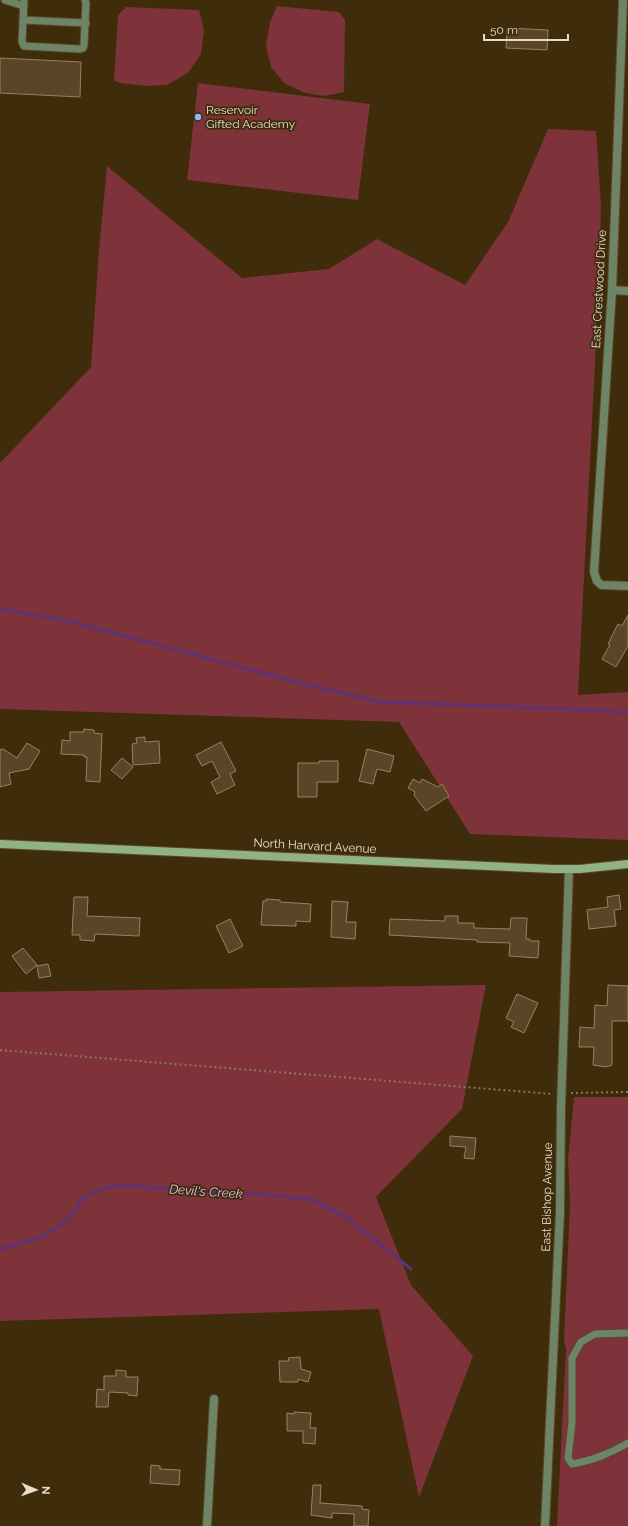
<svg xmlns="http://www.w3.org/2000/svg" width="628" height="1526" viewBox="0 0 628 1526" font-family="Raleway,sans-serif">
  <rect width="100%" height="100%" fill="#3e2c0b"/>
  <g fill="#7e3239">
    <path d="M277 6 339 12 345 20 344 92 325 96 305 93 284 83 271 67 266 46 270 22Z"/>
    <path d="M126 7 199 10 204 30 201 54 188 73 167 85 147 86 119 83 114 80 118 15Z"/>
    <path d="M198 83 370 104 358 200 187 180Z"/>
    <path d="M548 129 596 131 601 205 599 286 578 695 628 692V840L470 834 399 722 0 709V463L91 367 99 250 107 166 242 278 329 269 377 239 465 285 508 222Z"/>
    <path d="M486 985 462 1109 376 1197 411 1285 473 1356 419 1497 379 1309 0 1321V992Z"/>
    <path d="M574 1097H628V1526H557L566 1349 564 1341 570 1203 568 1160Z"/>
  </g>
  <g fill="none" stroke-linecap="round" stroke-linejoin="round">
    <g stroke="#613270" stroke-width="3.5">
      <path d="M0 609 65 620 300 683 381 702 595 710 628 713"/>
      <path d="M0 1249 41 1237 61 1225 76 1210 81 1200 90 1194 104 1188 122 1185 195 1191 273 1195 314 1200 347 1218 411 1269"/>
    </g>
  </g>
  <g fill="#5a4627" stroke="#988261">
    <path d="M507 28 548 30 547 50 506 48Z"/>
    <path d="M0 58 81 62 80 97 0 93Z"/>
    <path d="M628 615V646L616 667 602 659 610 645 608 644 618 624 622 626Z"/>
    <path d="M84 729 94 730V733L102 734 100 782 86 781 87 757H84V755L61 754 62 740 70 741V732H84Z"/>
    <path d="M145 737V742L159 741 160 763 133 765 132 744 137 743 136 738Z"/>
    <path d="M221 742 236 771 230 774 235 785 217 794 211 782 220 777 212 761 202 766 196 755Z"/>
    <path d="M27 743 40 751 29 769 9 773 11 784 0 787V750L3 749 17 758Z"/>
    <path d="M367 749 394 756 390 772 377 769 373 784 359 781Z"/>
    <path d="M122 758 133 767 122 779 111 770Z"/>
    <path d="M319 761H338V782H317V797H298V763H319Z"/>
    <path d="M413 779 420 783 422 779 438 787 442 784 449 796 426 811 414 795 415 792 408 788Z"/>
    <path d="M619 895 621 909 614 910 616 926 589 929 587 910 608 907 607 897Z"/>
    <path d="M74 897H88L87 916 140 918 139 936 95 934 94 941 80 940V935H72Z"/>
    <path d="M266 899 280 900V902L311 904 310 922 296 921V926L261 925 263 901H266Z"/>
    <path d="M332 901 348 902 346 922H356L355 939 331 937Z"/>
    <path d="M445 916H458V923H474V928L510 929 511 918H527L526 939H530V941H539L538 958 509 956 510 943 477 942V940L389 935 390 919 445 921Z"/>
    <path d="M230 919 243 946 229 953 216 926Z"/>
    <path d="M23 948 37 965 26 974 12 956Z"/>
    <path d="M48 964 51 976 39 978 37 966Z"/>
    <path d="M608 985 628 986V1021H612V1065L606 1067 593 1065 594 1047H579L580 1027 594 1028 595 1005 607 1006Z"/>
    <path d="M517 994 538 1003 524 1033 511 1027 514 1022 506 1018Z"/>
    <path d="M450 1136 476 1138 474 1159 464 1158 466 1147 450 1146Z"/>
    <path d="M300 1357 301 1369 311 1372 308 1382 298 1379V1382H280L279 1361H289L288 1358Z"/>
    <path d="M116 1370 126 1371V1377H138L137 1396 128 1395V1393L109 1392 108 1407H96L97 1389 104 1390V1376H116Z"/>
    <path d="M294 1412 311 1413 310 1428H316L315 1444 303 1443V1431H287V1413L294 1414Z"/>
    <path d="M151 1465 160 1466V1469L180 1470 179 1485 150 1483Z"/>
    <path d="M313 1485H321L320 1503 362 1506V1509L369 1510 368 1526H354V1514L332 1513V1518L311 1515Z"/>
  </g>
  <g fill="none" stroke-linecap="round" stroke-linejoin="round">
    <g stroke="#59482a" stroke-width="9">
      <g id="lane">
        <path d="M5 0 24 6"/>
        <path d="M24 0 22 42 24 46 80 49 83 48 84 45 86 3 85 0"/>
        <path d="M23 20 86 23"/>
        <path d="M628 1333 595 1334 581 1342 572 1358V1423L568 1458 572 1464C594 1460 608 1454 628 1443"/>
      </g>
    </g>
    <g stroke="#59482a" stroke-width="10">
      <g id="street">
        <path d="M623 0 612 290 594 572 597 581 601 585 628 586"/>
        <path d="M612 290 628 291"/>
        <path d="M207 1526 214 1399"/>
        <path d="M545 1526 560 1212 561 1107 569 869"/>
      </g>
    </g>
    <g stroke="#59482a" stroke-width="10">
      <path id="secondary" d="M0 844 554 869H580L628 864"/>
    </g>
    <g stroke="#87785e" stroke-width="2" stroke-dasharray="2 3" stroke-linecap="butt">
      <path d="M0 1050 553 1094"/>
      <path d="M571 1093 628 1092"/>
    </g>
    <use href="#lane" stroke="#6e8466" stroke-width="7"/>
    <use href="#street" stroke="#6e8466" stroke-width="8"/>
    <use href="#secondary" stroke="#91b384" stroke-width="8"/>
  </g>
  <circle fill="#8bb9fc" stroke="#3e2c0b" stroke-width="1.5" cx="198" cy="117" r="4"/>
  <g text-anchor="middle" stroke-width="3.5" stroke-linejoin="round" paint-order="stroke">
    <g font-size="12" fill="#e7dbca" stroke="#3e2c0b" text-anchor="start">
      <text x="206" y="114">Reservoir<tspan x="206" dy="14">Gifted Academy</tspan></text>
    </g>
    <g font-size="12" fill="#e7dbca" stroke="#3e2c0b">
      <text transform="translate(599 289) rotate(-87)" y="4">East Crestwood Drive</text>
      <text transform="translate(315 846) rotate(3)" y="4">North Harvard Avenue</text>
      <text transform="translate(547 1197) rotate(-89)" y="4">East Bishop Avenue</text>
    </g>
    <g font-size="13" font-style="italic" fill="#e6bdf3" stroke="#3e2c0b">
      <text transform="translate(206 1191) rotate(4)" y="5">Devil's Creek</text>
    </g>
  </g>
  <g transform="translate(36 1490) rotate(92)" stroke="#3e2c0b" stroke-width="3" paint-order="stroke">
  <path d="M0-3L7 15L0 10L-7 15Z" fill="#e7dbca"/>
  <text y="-6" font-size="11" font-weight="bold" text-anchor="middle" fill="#e7dbca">N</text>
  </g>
  <path d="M484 34v6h84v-6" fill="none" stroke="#e7dbca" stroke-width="2"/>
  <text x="490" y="34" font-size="12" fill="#e7dbca" stroke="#3e2c0b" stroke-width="3" paint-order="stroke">50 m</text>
</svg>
